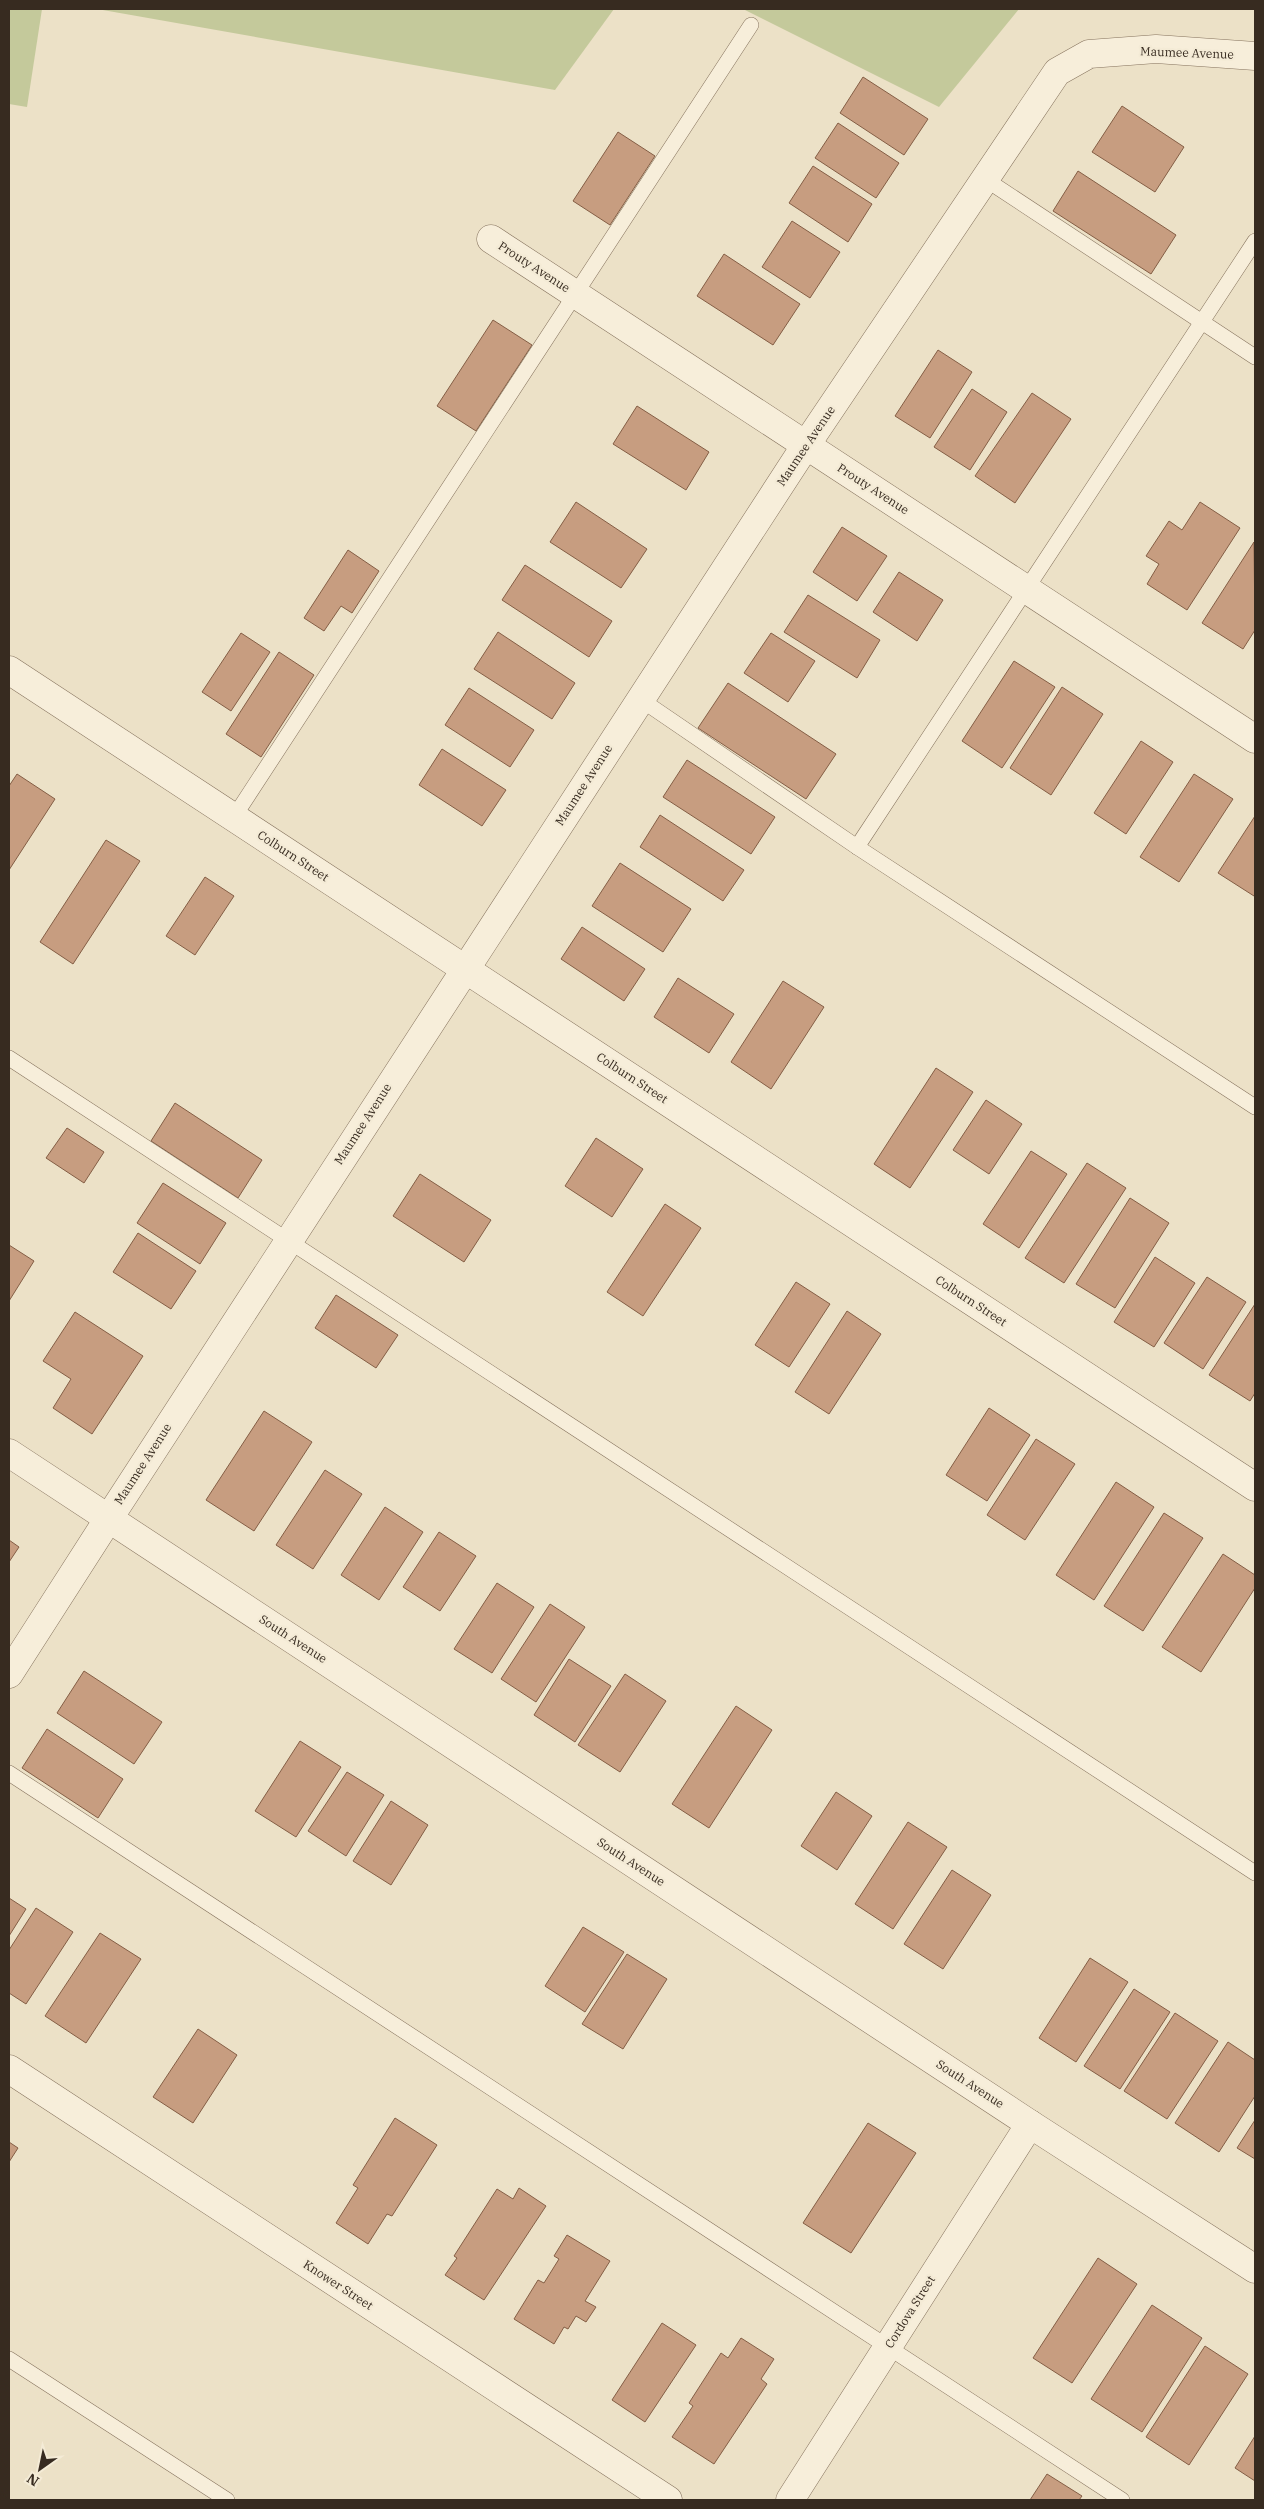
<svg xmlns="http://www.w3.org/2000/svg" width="1264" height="2509" viewBox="0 0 1264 2509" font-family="'IBM Plex Serif',serif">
  <rect width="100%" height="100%" fill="#ece1c7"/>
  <g fill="#c4c99b">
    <path d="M9 9H42L27 107 9 104Z"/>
    <path d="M97 9H614L555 90Z"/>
    <path d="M743 9H1019L939 107Z"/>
  </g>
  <g fill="#c79d80" stroke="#845e45">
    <path d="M863 77 928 119 904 155 840 113Z"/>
    <path d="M1122 106 1184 147 1155 192 1092 152Z"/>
    <path d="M838 123 899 163 876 198 815 158Z"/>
    <path d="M618 132 655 156 610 225 573 201Z"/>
    <path d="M813 166 872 204 848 242 789 203Z"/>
    <path d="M1078 171 1176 235 1151 274 1053 211Z"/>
    <path d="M792 221 840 252 810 298 762 267Z"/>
    <path d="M724 254 800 304 773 345 697 296Z"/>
    <path d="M493 320 532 345 476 431 437 406Z"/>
    <path d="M938 350 972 372 930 438 895 416Z"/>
    <path d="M972 389 1007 412 970 470 934 447Z"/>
    <path d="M1032 393 1071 419 1015 503 975 476Z"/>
    <path d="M637 406 709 452 686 490 613 444Z"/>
    <path d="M576 502 647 549 621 588 550 542Z"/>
    <path d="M1200 502 1240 528 1187 610 1147 584 1159 564 1146 556 1169 521 1182 530Z"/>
    <path d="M842 527 887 556 857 601 813 572Z"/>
    <path d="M1254 542 1255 630 1243 649 1202 623Z"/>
    <path d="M348 550 379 571 352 613 341 606 324 631 304 618Z"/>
    <path d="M525 565 612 621 589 657 502 600Z"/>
    <path d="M899 572 943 600 917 641 873 612Z"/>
    <path d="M808 595 880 640 857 678 784 632Z"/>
    <path d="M498 632 575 683 552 719 474 669Z"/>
    <path d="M241 633 270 652 231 711 202 692Z"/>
    <path d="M771 633 815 661 788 702 744 673Z"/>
    <path d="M279 652 314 675 261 757 226 734Z"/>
    <path d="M1014 661 1055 687 1002 768 962 741Z"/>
    <path d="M728 683 836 754 806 799 698 728Z"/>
    <path d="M1062 687 1103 714 1051 795 1010 768Z"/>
    <path d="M469 688 534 730 510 767 445 725Z"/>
    <path d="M1141 741 1173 762 1126 834 1094 813Z"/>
    <path d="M442 749 506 790 482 826 419 785Z"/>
    <path d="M687 760 775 817 751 854 663 797Z"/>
    <path d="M17 774 55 799 9 870V786Z"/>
    <path d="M1194 774 1233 799 1179 882 1140 857Z"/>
    <path d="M660 815 744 870 723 901 640 847Z"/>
    <path d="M1255 816V894L1254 896 1218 873Z"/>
    <path d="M106 840 140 861 73 964 40 942Z"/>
    <path d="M620 863 691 909 663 952 592 906Z"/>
    <path d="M205 877 234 896 195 955 166 936Z"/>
    <path d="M582 927 645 969 624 1001 561 959Z"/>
    <path d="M678 978 734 1014 709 1053 654 1017Z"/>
    <path d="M783 981 824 1007 771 1089 731 1062Z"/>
    <path d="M936 1068 973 1092 910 1188 874 1164Z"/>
    <path d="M986 1100 1022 1124 989 1174 953 1150Z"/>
    <path d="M175 1103 262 1160 238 1198 151 1141Z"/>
    <path d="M67 1128 104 1152 84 1183 46 1158Z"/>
    <path d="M596 1138 643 1169 612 1217 565 1186Z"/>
    <path d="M1031 1151 1067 1174 1019 1248 983 1224Z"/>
    <path d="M1087 1163 1126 1188 1064 1283 1025 1258Z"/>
    <path d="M420 1174 491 1220 464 1262 393 1216Z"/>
    <path d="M163 1183 226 1223 200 1264 137 1223Z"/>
    <path d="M1130 1198 1169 1223 1115 1308 1076 1284Z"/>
    <path d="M665 1204 701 1228 643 1316 607 1292Z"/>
    <path d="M138 1233 196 1271 171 1309 113 1272Z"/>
    <path d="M9 1245 34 1261 9 1301Z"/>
    <path d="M1155 1257 1195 1283 1154 1347 1114 1322Z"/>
    <path d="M1207 1277 1246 1302 1203 1369 1164 1343Z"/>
    <path d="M796 1282 830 1304 789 1367 755 1345Z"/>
    <path d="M336 1295 398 1335 376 1368 315 1328Z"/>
    <path d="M1255 1304V1393L1250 1401 1209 1375Z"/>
    <path d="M847 1311 881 1334 829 1414 795 1392Z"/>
    <path d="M75 1312 143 1356 92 1434 53 1408 71 1379 43 1361Z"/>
    <path d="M989 1408 1030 1435 987 1501 946 1475Z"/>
    <path d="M264 1411 312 1442 254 1531 206 1500Z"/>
    <path d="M1036 1439 1075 1464 1025 1540 987 1515Z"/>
    <path d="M325 1470 362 1494 313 1569 276 1545Z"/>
    <path d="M1116 1482 1154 1507 1094 1600 1056 1575Z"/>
    <path d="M385 1507 423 1532 379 1600 341 1575Z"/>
    <path d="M1164 1513 1203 1538 1143 1631 1104 1606Z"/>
    <path d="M439 1532 476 1556 440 1611 403 1587Z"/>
    <path d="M9 1540 19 1547 9 1562Z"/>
    <path d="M1223 1554 1255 1575V1588L1201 1672 1162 1647Z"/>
    <path d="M497 1583 534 1607 492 1673 454 1649Z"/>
    <path d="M550 1604 585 1627 536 1702 501 1679Z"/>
    <path d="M569 1659 611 1686 575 1742 534 1715Z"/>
    <path d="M84 1671 162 1722 134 1764 57 1713Z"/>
    <path d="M625 1674 666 1701 620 1772 578 1745Z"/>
    <path d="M736 1706 772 1730 709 1828 672 1804Z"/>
    <path d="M47 1729 123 1779 98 1818 22 1768Z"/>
    <path d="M300 1741 341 1767 296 1837 255 1811Z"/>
    <path d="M347 1772 384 1795 346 1856 308 1831Z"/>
    <path d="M836 1792 872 1816 837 1870 801 1846Z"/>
    <path d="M391 1801 428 1825 391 1885 353 1861Z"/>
    <path d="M908 1822 947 1847 893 1929 855 1904Z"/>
    <path d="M952 1870 991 1895 943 1969 904 1944Z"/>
    <path d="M9 1898 26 1909 9 1936Z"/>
    <path d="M36 1908 73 1932 26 2004 9 1993V1950Z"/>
    <path d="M583 1927 624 1952 585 2012 545 1986Z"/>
    <path d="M100 1933 141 1959 86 2043 45 2016Z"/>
    <path d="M627 1954 667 1979 623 2049 582 2024Z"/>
    <path d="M1090 1958 1128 1982 1076 2062 1039 2038Z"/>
    <path d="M1134 1989 1170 2012 1120 2089 1084 2066Z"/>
    <path d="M1175 2013 1218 2041 1167 2119 1124 2091Z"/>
    <path d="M198 2029 237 2055 193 2123 153 2097Z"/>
    <path d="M1228 2042 1255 2060V2096L1219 2152 1175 2123Z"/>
    <path d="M395 2118 437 2145 392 2216 387 2214 368 2244 336 2223 358 2188 353 2185Z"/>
    <path d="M1255 2120V2159L1237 2148Z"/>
    <path d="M868 2123 916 2153 851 2253 803 2223Z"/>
    <path d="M9 2142 18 2148 9 2162Z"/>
    <path d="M519 2188 546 2206 484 2300 445 2275 457 2258 454 2256 497 2189 513 2199Z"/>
    <path d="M567 2235 610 2261 585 2301 596 2307 586 2322 576 2316 568 2329 564 2327 554 2344 514 2319 538 2280 544 2283 559 2259 554 2256Z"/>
    <path d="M1098 2258 1137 2284 1072 2383 1033 2358Z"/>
    <path d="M1152 2305 1202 2338 1142 2432 1091 2399Z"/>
    <path d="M662 2323 696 2345 645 2422 612 2400Z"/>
    <path d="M741 2338 774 2359 761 2379 767 2384 714 2464 672 2437 693 2406 689 2403 721 2353 728 2358Z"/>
    <path d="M1205 2346 1248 2374 1189 2465 1146 2437Z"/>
    <path d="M1255 2436V2481L1235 2468Z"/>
    <path d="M1047 2474 1082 2496 1079 2500H1030Z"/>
  </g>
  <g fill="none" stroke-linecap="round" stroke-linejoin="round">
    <g stroke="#86735e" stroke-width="16">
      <g id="service">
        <path d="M985 179 1255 357"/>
        <path d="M640 699 857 847 1255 1107"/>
        <path d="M234 817 751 25"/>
        <path d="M857 847 1255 241"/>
        <path d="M9 1058 1255 1873"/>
        <path d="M9 1773 1122 2500"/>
        <path d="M9 2359 227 2500"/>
      </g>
    </g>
    <g stroke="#86735e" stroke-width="29">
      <g id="minor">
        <path d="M491 239 1255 739"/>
        <path d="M9 670 1255 1487"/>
        <path d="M109 1518 806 445 1057 72 1089 54 1156 49 1255 56"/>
        <path d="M9 2069 668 2500"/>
        <path d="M790 2500 1030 2124"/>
      </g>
    </g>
    <g stroke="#86735e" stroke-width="29">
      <g id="tertiary">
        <path d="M9 1453 1030 2124 1255 2269"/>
        <path d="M9 1674 109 1518"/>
      </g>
    </g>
    <use href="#service" stroke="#f7eeda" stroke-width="15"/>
    <use href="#minor" stroke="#f7eeda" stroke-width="28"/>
    <use href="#tertiary" stroke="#f7eeda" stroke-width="28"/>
  </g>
  <g text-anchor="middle" stroke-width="4.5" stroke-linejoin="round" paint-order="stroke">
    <g font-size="12" fill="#372b20" stroke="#f4ebd6">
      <text transform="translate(1187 53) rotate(2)" y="4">Maumee Avenue</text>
      <text transform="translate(534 267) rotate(33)" y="4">Prouty Avenue</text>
      <text transform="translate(806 446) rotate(-56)" y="4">Maumee Avenue</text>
      <text transform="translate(873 489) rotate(33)" y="4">Prouty Avenue</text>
      <text transform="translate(584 785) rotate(-57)" y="4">Maumee Avenue</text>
      <text transform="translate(293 856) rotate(33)" y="4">Colburn Street</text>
      <text transform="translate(632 1078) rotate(33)" y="4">Colburn Street</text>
      <text transform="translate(363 1124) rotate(-57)" y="4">Maumee Avenue</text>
      <text transform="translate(971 1301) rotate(33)" y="4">Colburn Street</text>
      <text transform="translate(143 1464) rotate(-57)" y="4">Maumee Avenue</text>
      <text transform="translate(293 1639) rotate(33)" y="4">South Avenue</text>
      <text transform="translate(631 1862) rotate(33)" y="4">South Avenue</text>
      <text transform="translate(970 2084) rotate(33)" y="4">South Avenue</text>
      <text transform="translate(338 2285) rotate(33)" y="4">Knower Street</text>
      <text transform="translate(910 2312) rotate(-58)" y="4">Cordova Street</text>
    </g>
  </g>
  <rect width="1264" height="2509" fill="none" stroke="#372b20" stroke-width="20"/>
  <g transform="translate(40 2469) rotate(213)" stroke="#f4ebd6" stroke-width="4" paint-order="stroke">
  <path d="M0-4L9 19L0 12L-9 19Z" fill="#372b20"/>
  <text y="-8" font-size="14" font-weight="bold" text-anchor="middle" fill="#372b20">N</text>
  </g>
</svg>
